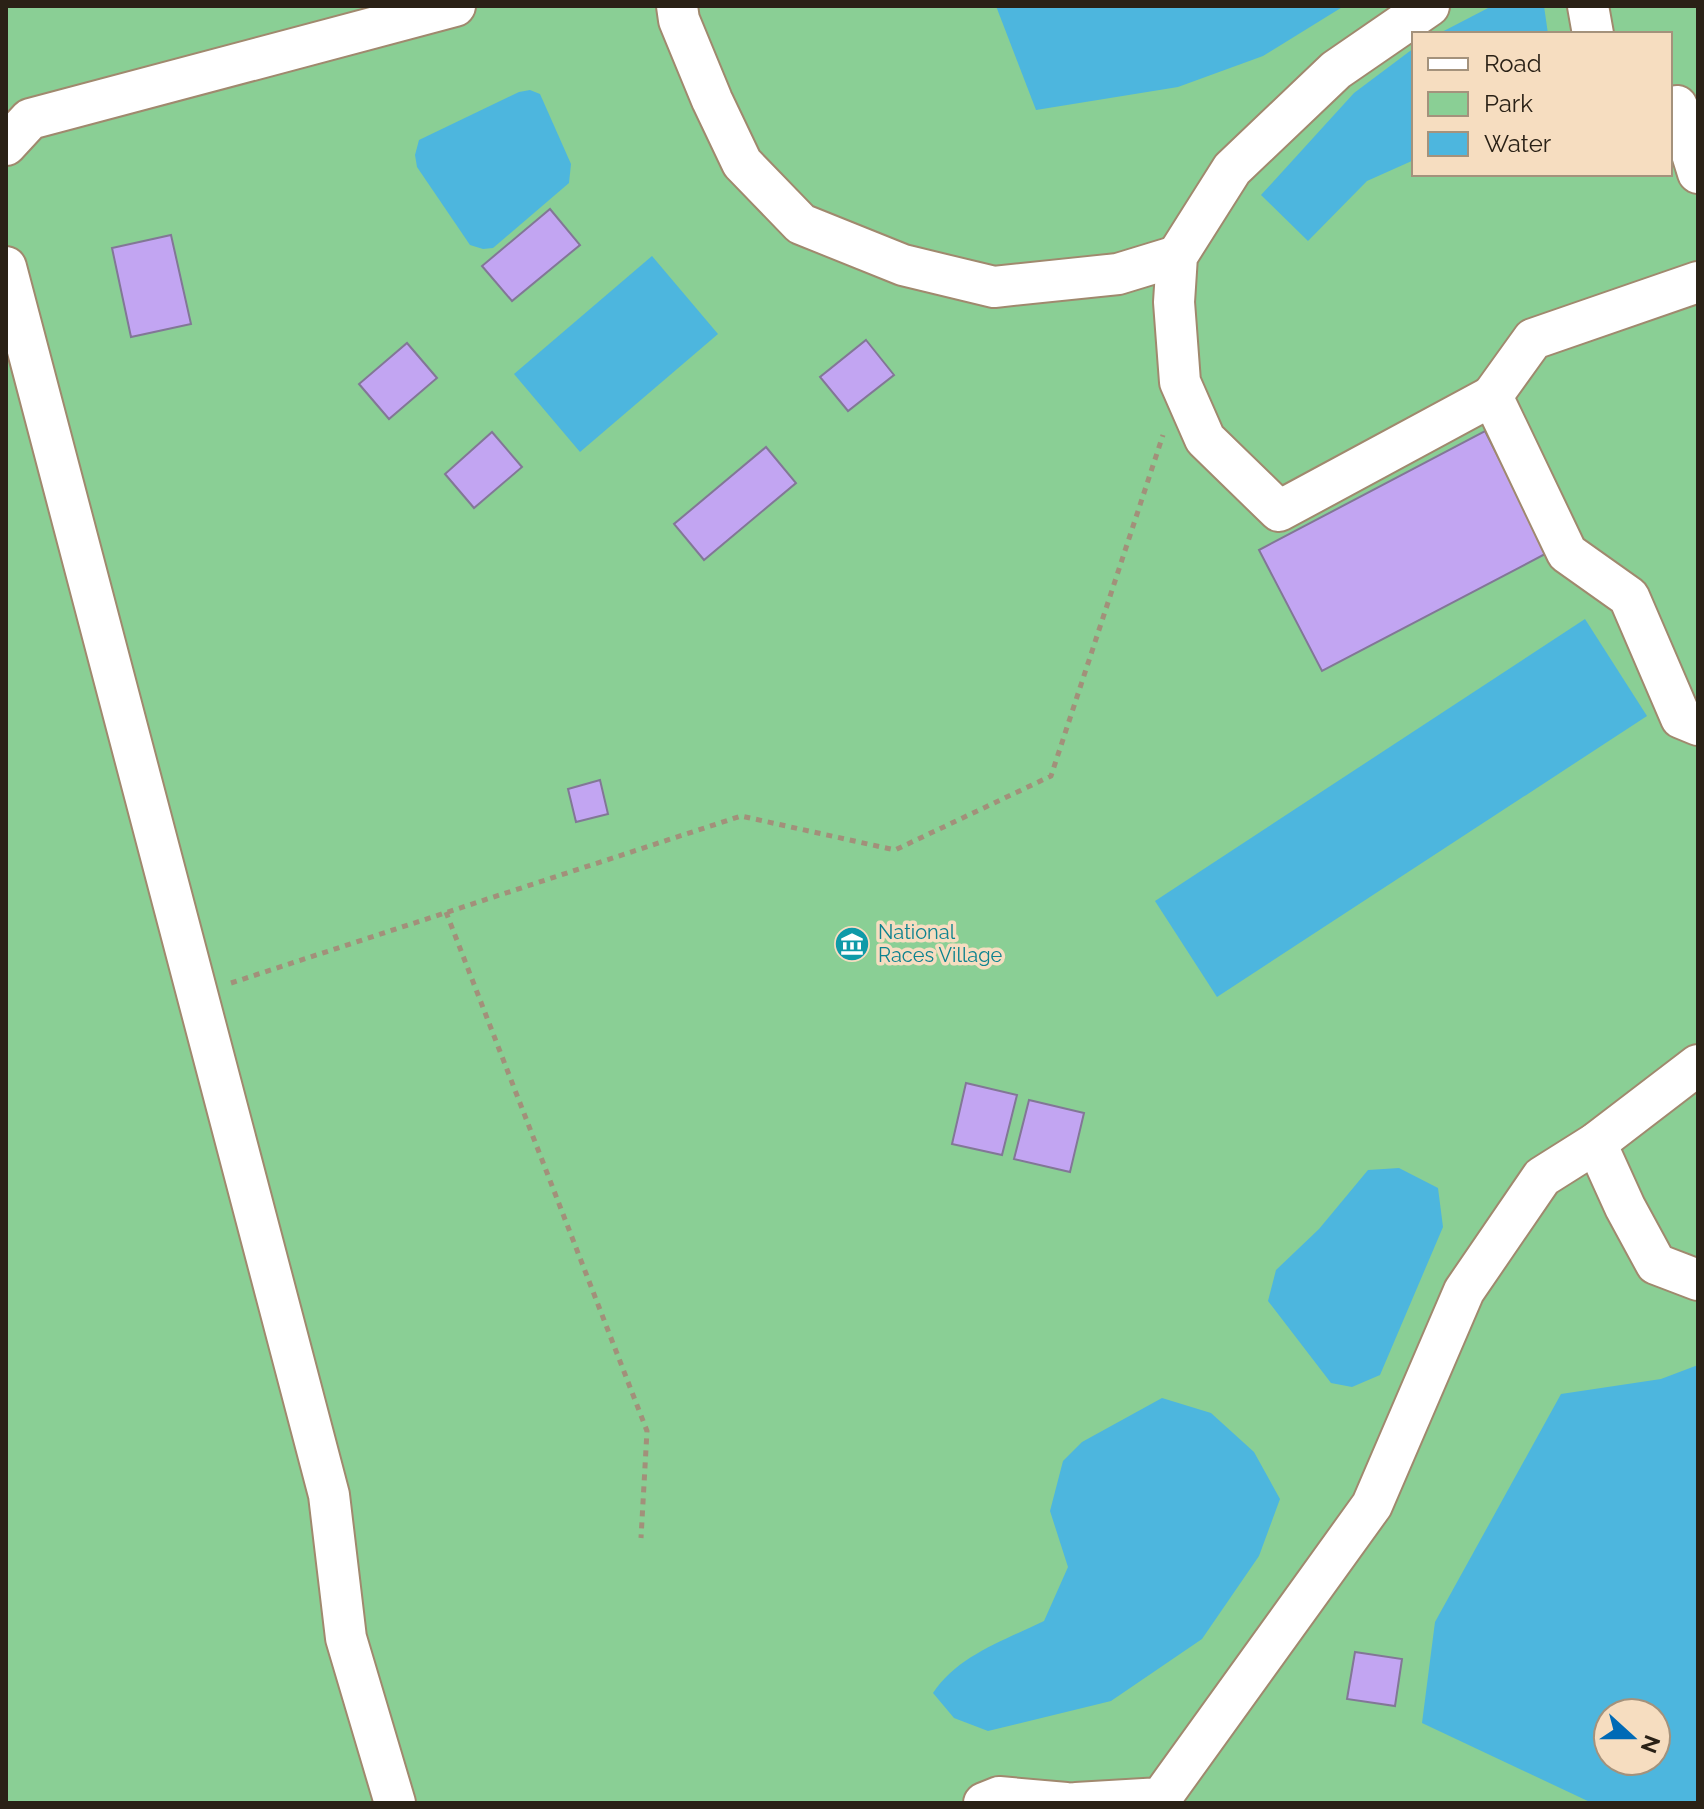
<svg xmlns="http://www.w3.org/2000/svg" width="1704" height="1809" viewBox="0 0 1704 1809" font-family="Raleway,sans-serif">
  <rect width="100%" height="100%" fill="#f6ddc0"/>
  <path fill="#8acf95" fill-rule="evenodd" d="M6 6H1698V1803H6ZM1414 34H1670V174H1414ZM1608 1713H1656V1761H1608Z"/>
  <g fill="#4db6de" fill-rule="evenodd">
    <path d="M996 6H1344L1263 56 1178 87 1036 110Z"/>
    <path d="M1492 6H1544L1548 34H1438Z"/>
    <path d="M1414 48V160L1367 181 1308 241 1261 195 1354 93Z"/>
    <path d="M530 90 540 94 571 164 569 183 493 248 483 249 470 245 417 167 415 155 419 140 519 92Z"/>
    <path d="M652 256 718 334 580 452 514 374Z"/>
    <path d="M1585 619 1647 716 1217 997 1155 901Z"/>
    <path d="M1399 1168 1438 1188 1443 1227 1380 1375 1352 1387 1331 1383 1268 1301 1276 1270 1319 1229 1368 1170Z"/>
    <path d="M1698 1365V1803H1592L1422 1723 1435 1622 1561 1394 1661 1379ZM1608 1713H1656V1761H1608Z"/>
    <path d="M1162 1398 1211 1413 1254 1452 1280 1499 1259 1556 1202 1639 1111 1701 988 1731 954 1718 933 1693C957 1656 1005 1640 1044 1621L1068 1567 1050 1511 1063 1461 1082 1442Z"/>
  </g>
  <g fill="#c2a5f2" stroke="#827796" stroke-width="2">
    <path d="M550 209 580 245 512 301 482 266Z"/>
    <path d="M171 235 191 324 131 337 112 248Z"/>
    <path d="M866 340 894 375 848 411 820 377Z"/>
    <path d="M407 343 437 378 389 419 359 384Z"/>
    <path d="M1485 431 1547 553 1322 671 1259 550Z"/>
    <path d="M492 432 522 467 474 508 445 474Z"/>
    <path d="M766 447 796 483 704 560 674 524Z"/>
    <path d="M600 780 608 814 576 822 568 789Z"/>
    <path d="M966 1083 1017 1095 1002 1155 952 1144Z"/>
    <path d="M1029 1100 1084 1113 1070 1172 1014 1159Z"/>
    <path d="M1355 1652 1402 1659 1395 1706 1347 1699Z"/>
  </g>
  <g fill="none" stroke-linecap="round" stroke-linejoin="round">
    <g stroke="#a0896e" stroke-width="44">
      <g id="minor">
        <path d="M677 6 679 20 712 100 742 163 801 224 903 265 994 287 1118 274 1177 256"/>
        <path d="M1429 6 1336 70 1232 169 1177 256 1174 302 1180 382 1205 439 1279 511 1492 396"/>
        <path d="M1588 6 1593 34"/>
        <path d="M1677 106 1698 173"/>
        <path d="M6 145 30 119 455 6"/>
        <path d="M6 267 329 1495 346 1638 395 1803"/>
        <path d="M1698 282 1533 339 1492 396 1567 553 1629 597 1681 718 1698 725"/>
        <path d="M1596 1143 1625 1207 1656 1264 1698 1280"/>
        <path d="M984 1803 999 1797 1066 1803"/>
        <path d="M1076 1803 1161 1798 1372 1505 1464 1291 1542 1177 1596 1143 1698 1065"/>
      </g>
    </g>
    <g stroke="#a2907a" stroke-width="5" stroke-dasharray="6 6" stroke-linecap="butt">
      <path d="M446 912 647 1431 641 1538"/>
      <path d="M231 983 741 816 895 850 1051 776 1163 435"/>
    </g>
    <use href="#minor" stroke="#fff" stroke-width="40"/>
  </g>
  <defs>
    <g id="museum-disc" transform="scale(1.8)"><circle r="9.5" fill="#0f9aa8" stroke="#f6ddc0"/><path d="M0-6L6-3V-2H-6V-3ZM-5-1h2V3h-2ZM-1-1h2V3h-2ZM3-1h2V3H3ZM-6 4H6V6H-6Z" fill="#fff"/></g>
  </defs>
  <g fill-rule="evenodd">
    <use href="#museum-disc" x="852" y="944"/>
  </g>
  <g text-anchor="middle" stroke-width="7" stroke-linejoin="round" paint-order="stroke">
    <g font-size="20" fill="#0d838f" stroke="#f6ddc0" text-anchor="start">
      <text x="878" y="939">National<tspan x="878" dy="23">Races Village</tspan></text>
    </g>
  </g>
  <rect width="1704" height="1809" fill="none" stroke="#2a2116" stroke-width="16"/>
  <rect x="1412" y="32" width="260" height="144" fill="#f6ddc0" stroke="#a4927c" stroke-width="2"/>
  <rect x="1428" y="58" width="40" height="12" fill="#ffffff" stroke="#a4927c" stroke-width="2"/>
  <text x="1484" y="72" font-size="24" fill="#2a2116">Road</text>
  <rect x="1428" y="92" width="40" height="24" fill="#8acf95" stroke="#a4927c" stroke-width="2"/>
  <text x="1484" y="112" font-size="24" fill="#2a2116">Park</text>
  <rect x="1428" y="132" width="40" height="24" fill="#4db6de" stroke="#a4927c" stroke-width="2"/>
  <text x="1484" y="152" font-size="24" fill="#2a2116">Water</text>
  <g transform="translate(1632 1737) rotate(111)"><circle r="38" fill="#f6ddc0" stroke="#a4927c" stroke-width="2"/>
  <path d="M0-6L14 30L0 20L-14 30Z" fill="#006ab6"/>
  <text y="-12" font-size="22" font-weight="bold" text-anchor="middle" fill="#2a2116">N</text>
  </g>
</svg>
